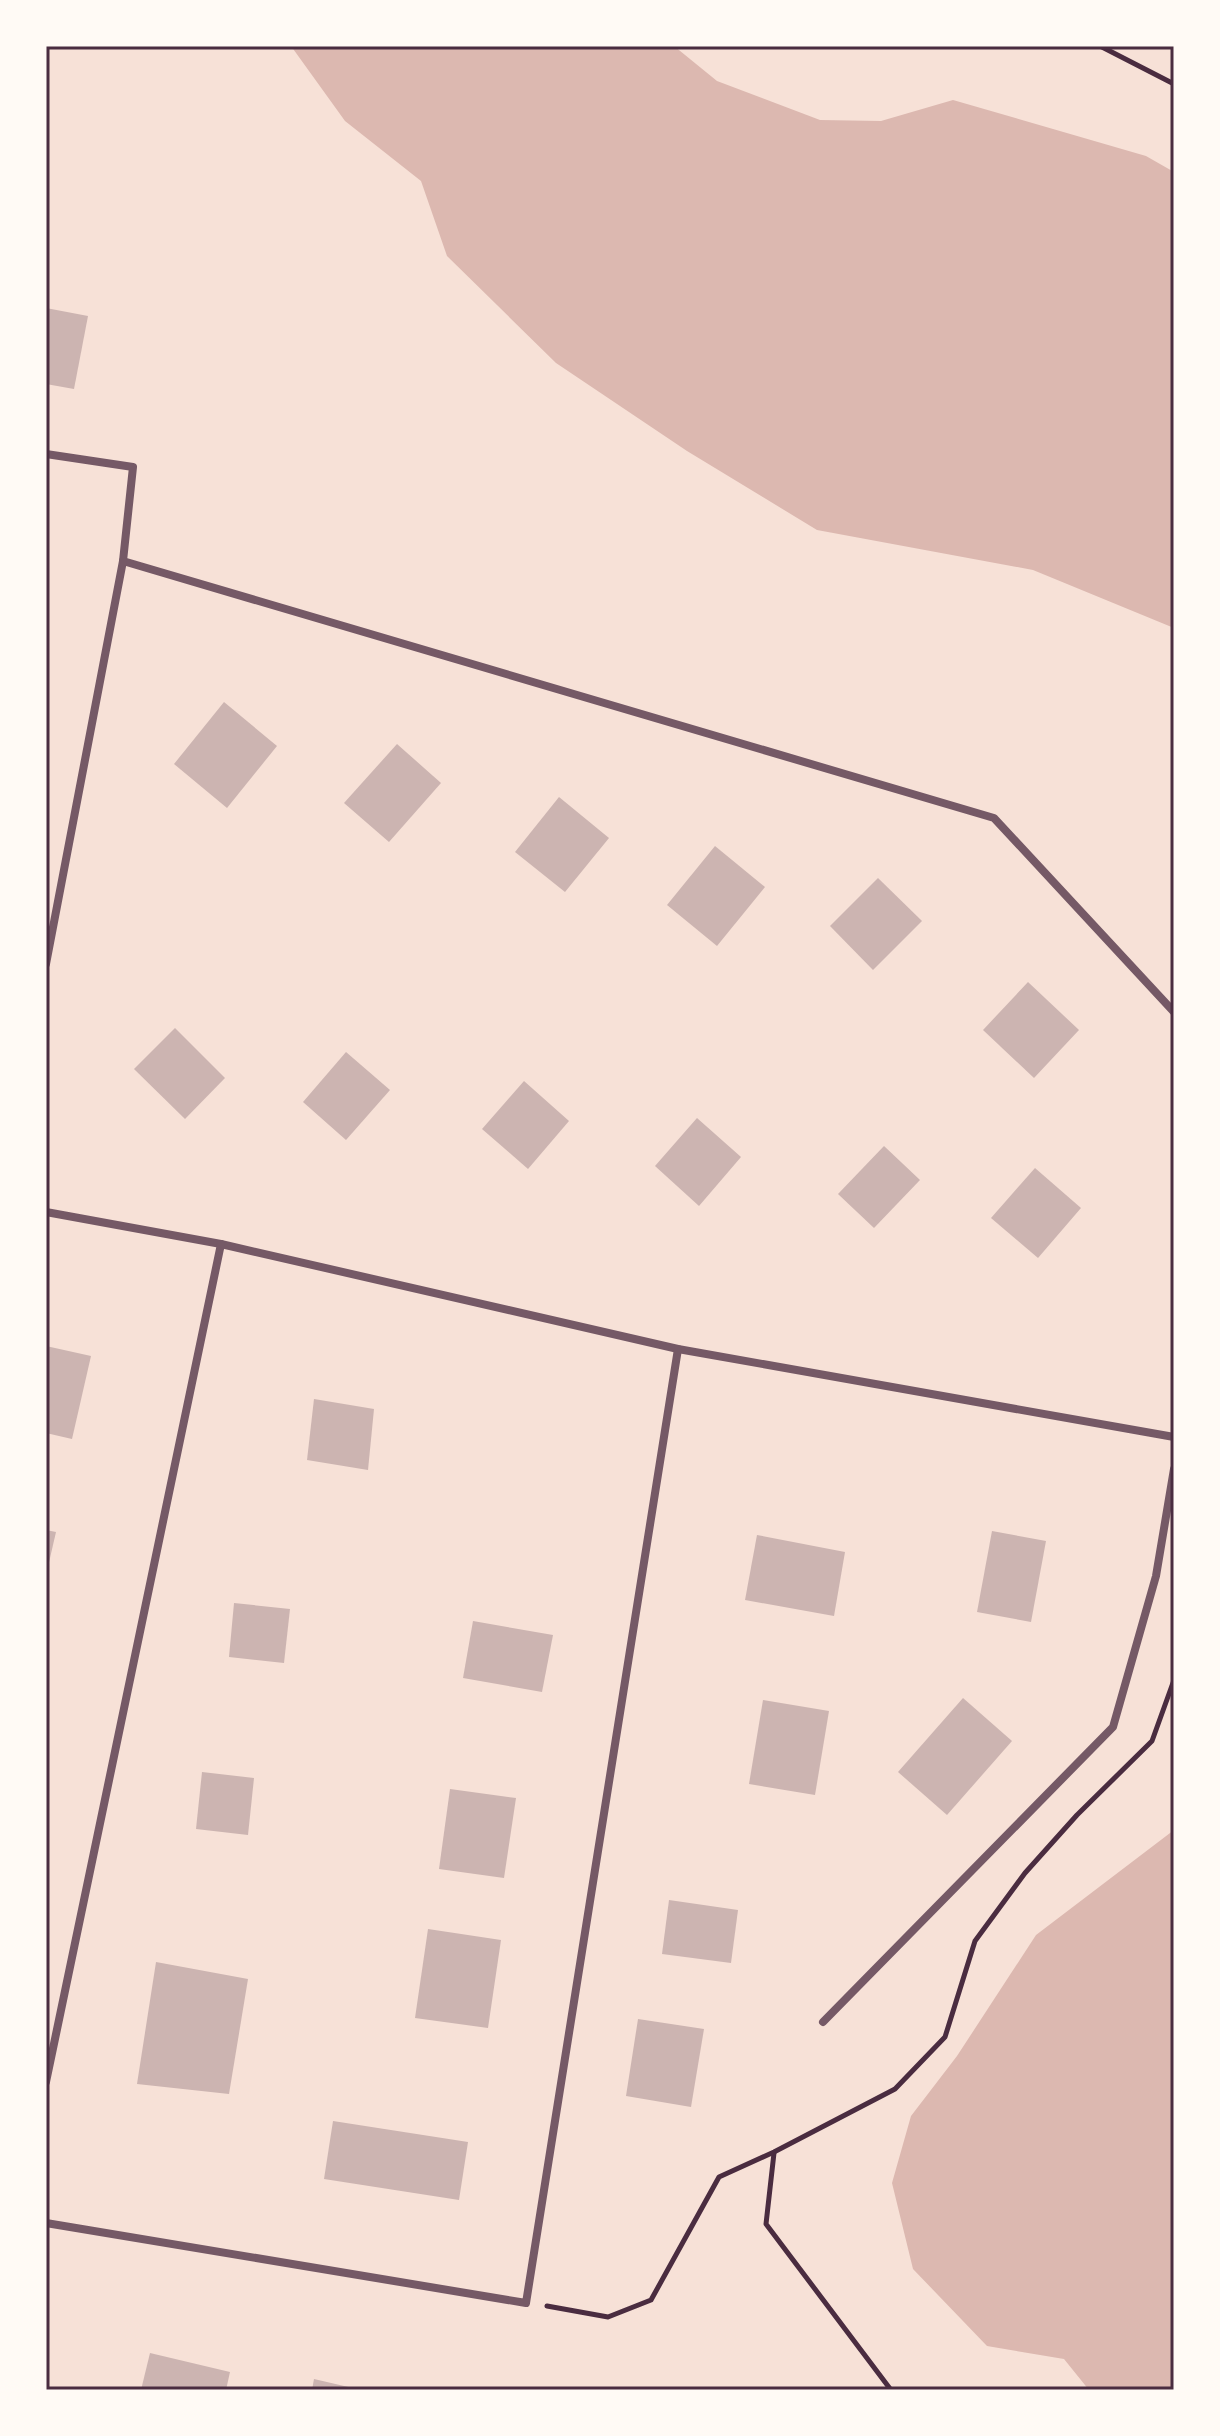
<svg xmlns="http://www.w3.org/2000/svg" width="1220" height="2436" viewBox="0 0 1220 2436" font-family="Inter,sans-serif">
  <rect width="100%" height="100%" fill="#f7e1d7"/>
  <g fill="#dcb8b0">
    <path d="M291 46H674L717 81 820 120 881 121 953 100 1146 156 1174 172V628L1033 570 817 530 687 451 556 363 447 256 421 181 345 121Z"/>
    <path d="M1174 1830V2390H1089L1064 2359 987 2346 913 2269 892 2183 911 2116 957 2056 1036 1935Z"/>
  </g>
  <g fill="#ccb4b1">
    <path d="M46 308 88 316 74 389 46 384Z"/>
    <path d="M224 702 277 746 227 808 174 764Z"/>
    <path d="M397 744 441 783 389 842 344 803Z"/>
    <path d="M559 797 609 838 565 892 515 852Z"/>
    <path d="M715 846 765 887 717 946 667 905Z"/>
    <path d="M878 878 922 921 873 970 830 926Z"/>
    <path d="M1028 982 1079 1030 1034 1078 983 1030Z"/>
    <path d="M175 1028 225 1078 185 1119 134 1069Z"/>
    <path d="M346 1052 390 1090 346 1140 303 1102Z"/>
    <path d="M524 1081 569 1121 528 1169 482 1129Z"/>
    <path d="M697 1118 741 1157 699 1206 655 1166Z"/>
    <path d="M884 1146 920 1180 874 1228 838 1194Z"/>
    <path d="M1035 1168 1081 1208 1038 1258 991 1218Z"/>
    <path d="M46 1346 91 1356 72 1439 46 1433Z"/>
    <path d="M314 1399 374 1409 368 1470 307 1460Z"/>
    <path d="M46 1530 56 1532 47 1571H46Z"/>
    <path d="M992 1531 1046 1541 1031 1622 977 1612Z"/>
    <path d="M757 1535 845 1552 834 1616 745 1600Z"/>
    <path d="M234 1603 290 1609 284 1663 229 1657Z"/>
    <path d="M473 1621 553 1635 542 1692 463 1678Z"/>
    <path d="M963 1698 1012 1741 947 1815 898 1772Z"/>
    <path d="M763 1700 829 1711 815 1795 749 1784Z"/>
    <path d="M202 1772 254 1778 248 1835 196 1829Z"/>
    <path d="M450 1789 516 1798 504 1878 439 1869Z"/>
    <path d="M669 1900 738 1910 731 1963 662 1954Z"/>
    <path d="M428 1929 501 1940 488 2028 415 2018Z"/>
    <path d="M156 1962 248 1979 229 2094 137 2084Z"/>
    <path d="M638 2019 704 2029 691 2107 626 2096Z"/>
    <path d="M333 2121 468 2142 459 2200 324 2179Z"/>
    <path d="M150 2353 230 2372 226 2390H141Z"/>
    <path d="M314 2379 357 2389V2390H312Z"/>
  </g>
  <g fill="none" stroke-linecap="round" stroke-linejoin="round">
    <g stroke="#4a2c40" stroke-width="5">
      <path d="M1100 46 1174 84"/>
      <path d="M774 2153 766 2224 891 2390"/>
      <path d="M547 2306 608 2317 651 2300 719 2177 774 2152 895 2089 945 2037 975 1941 1025 1873 1077 1815 1152 1741 1174 1680"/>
    </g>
    <g stroke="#755966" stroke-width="8">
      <path d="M46 454 133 467 123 561 994 818 1174 1012"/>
      <path d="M46 964 123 561"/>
      <path d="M46 1212 221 1244 678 1349 1174 1437"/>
      <path d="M823 2022 1113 1727 1156 1576 1174 1469"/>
      <path d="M46 2082 221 1244"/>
      <path d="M46 2223 526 2303 678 1349"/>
    </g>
  </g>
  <rect width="1220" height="2436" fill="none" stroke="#fffaf5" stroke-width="96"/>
  <rect x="48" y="48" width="1124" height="2340" fill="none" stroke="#4a2c40" stroke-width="3"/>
</svg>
